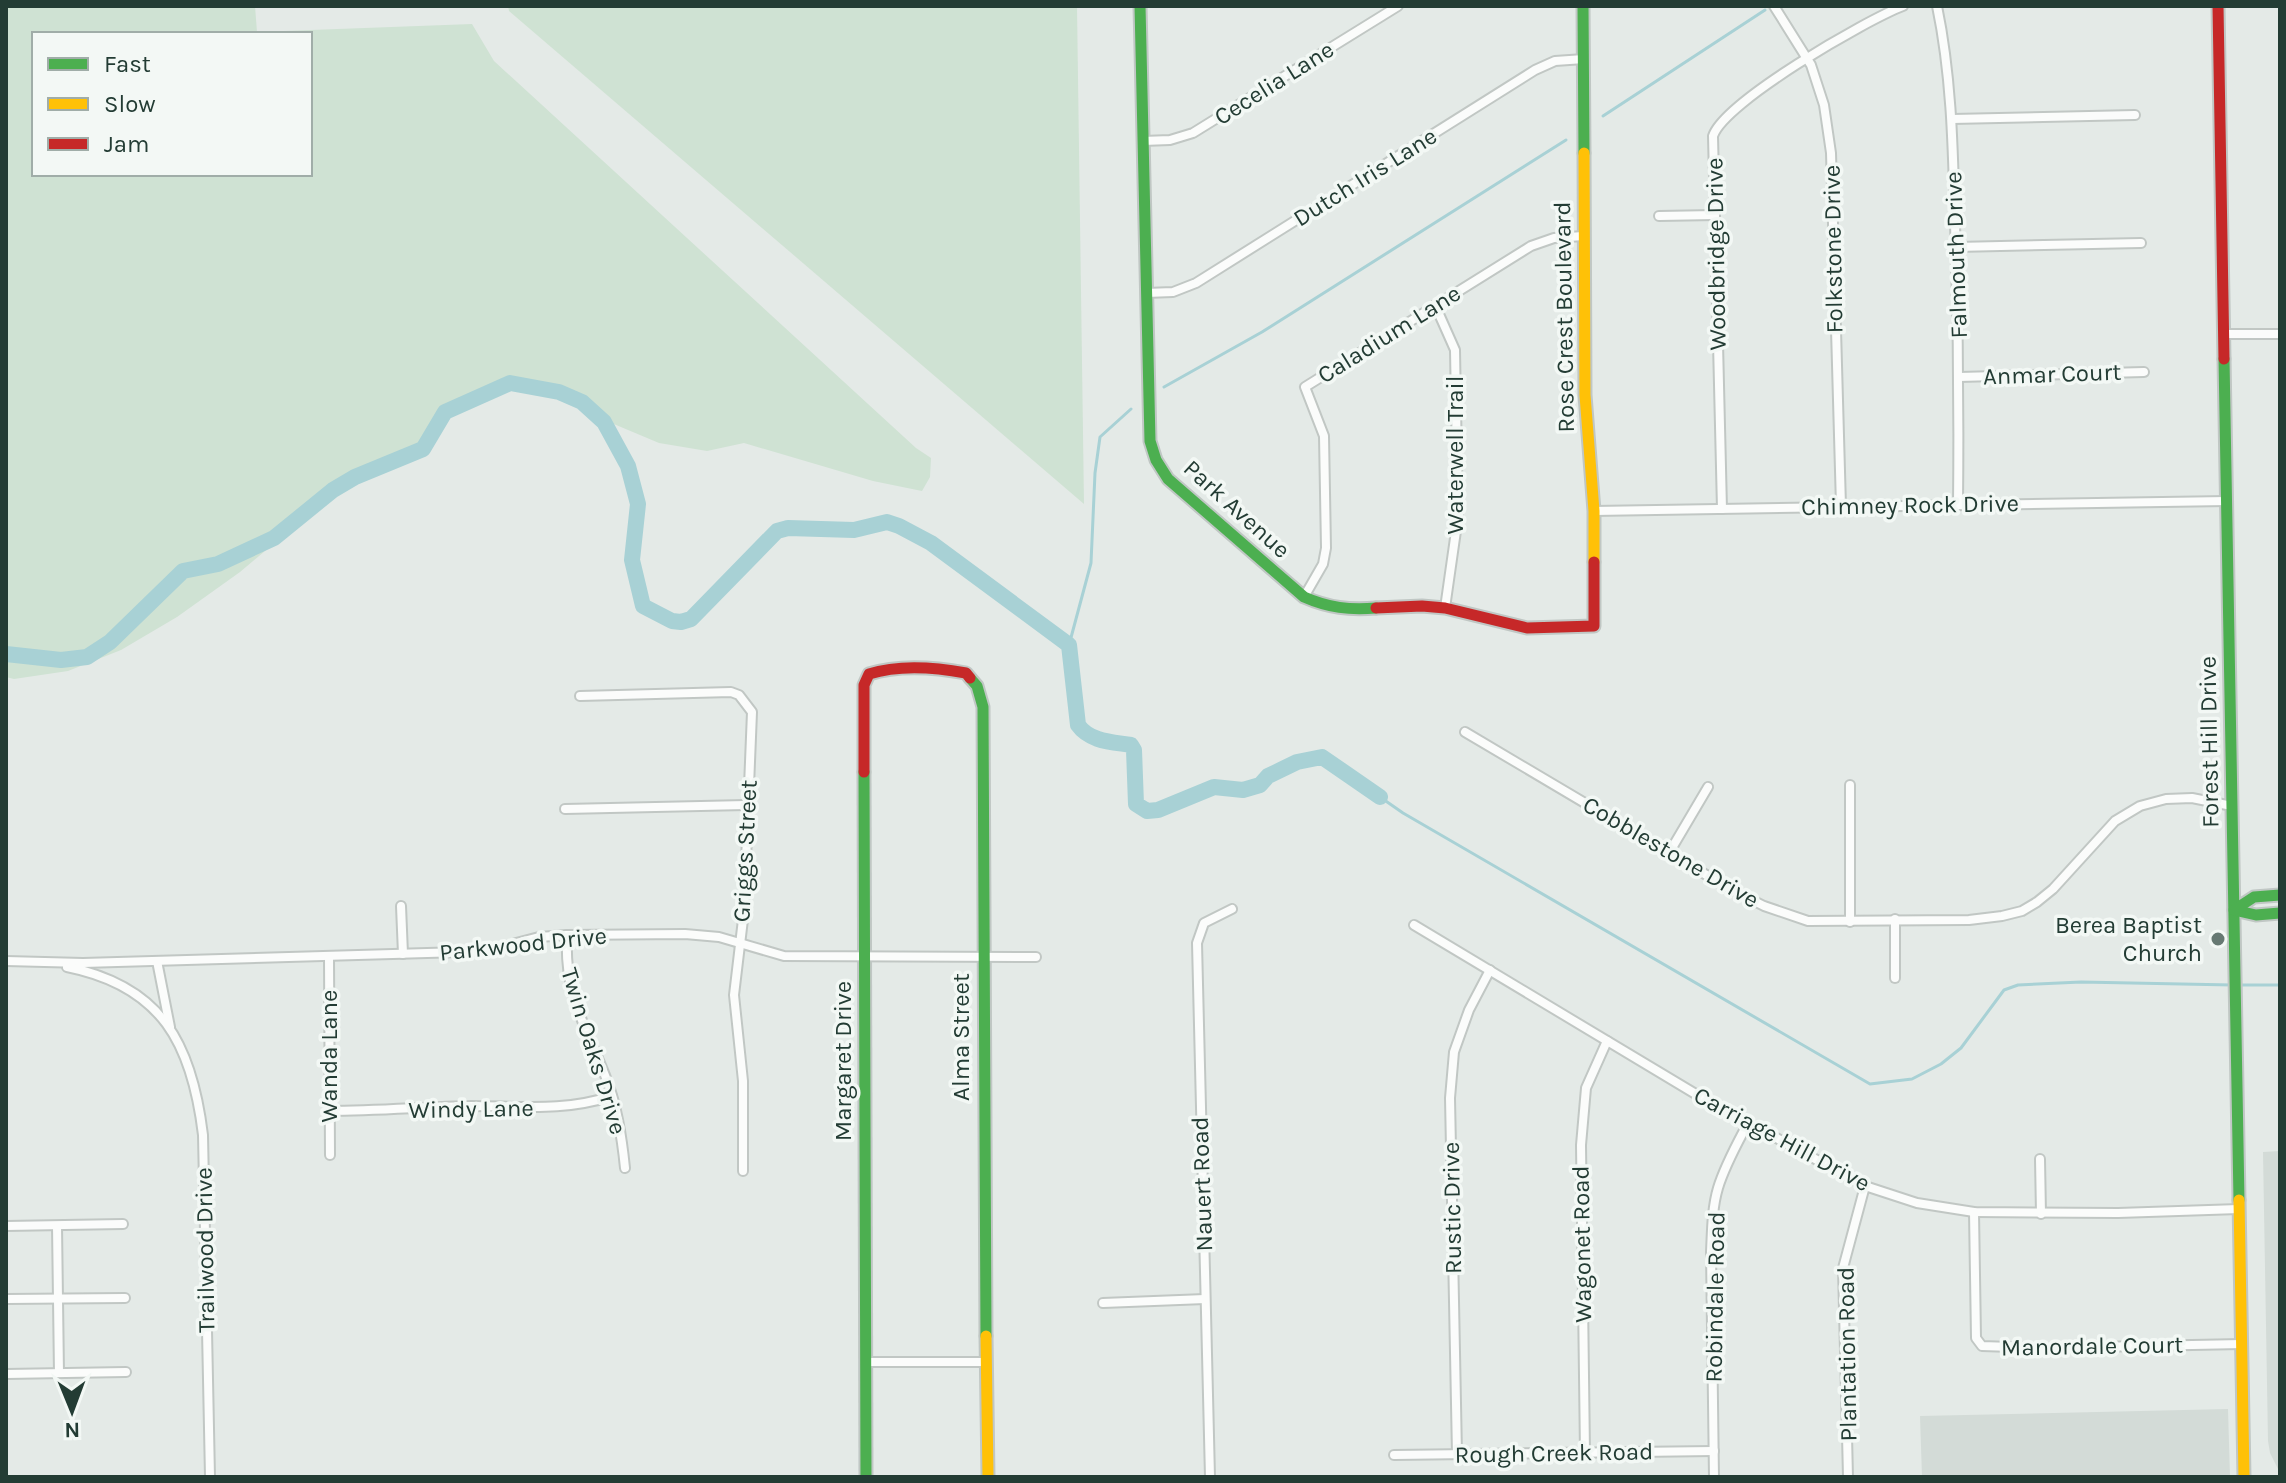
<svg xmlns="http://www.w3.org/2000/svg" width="2286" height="1483" viewBox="0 0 2286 1483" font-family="Karla,sans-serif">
  <rect width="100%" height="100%" fill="#e4eae7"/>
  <g fill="#d3dbd7">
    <path d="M2280 1151V1473L2270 1453 2268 1441 2263 1152Z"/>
    <path d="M2228 1409 2230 1477H1922L1920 1416Z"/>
  </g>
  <g fill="#cfe2d3" fill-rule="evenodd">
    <path d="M6 6H255L257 32 472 24 494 61 916 448 931 458 930 477 922 491 873 481 744 443 707 451 659 443 609 422 580 397 563 390 535 386 473 392 453 403 442 420 432 445 355 475 240 572 177 617 121 650 68 671 14 679 6 677ZM34 34H310V174H34Z"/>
    <path d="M508 6H1077L1084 504 509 11Z"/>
  </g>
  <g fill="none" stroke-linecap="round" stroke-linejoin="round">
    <g stroke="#a8d1d5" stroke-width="3">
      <path d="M1603 116 1765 10"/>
      <path d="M1164 387 1262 332 1566 140"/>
      <path d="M1069 645 1091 563 1095 473 1100 437 1131 409"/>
      <path d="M1380 797 1403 813 1870 1084 1912 1079 1941 1064 1961 1048 2004 990 2018 985 2081 982 2232 985"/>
      <path d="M2240 985H2280"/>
    </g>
    <path stroke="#a8d1d5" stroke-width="16" d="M6 654 61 660 87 657 110 642 183 571 218 564 274 538 333 490 355 477 423 449 445 412 510 383 559 392 582 402 604 422 628 466 638 504 632 560 643 606 672 621 681 622 691 619 777 531 788 528 854 530 887 522 899 526 931 543 1069 645 1078 725C1090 742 1113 742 1131 745L1134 750 1136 804 1147 811 1158 810 1214 787 1243 790 1260 785 1268 776 1297 762 1322 757 1380 797"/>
    <g stroke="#c1c7c4" stroke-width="12">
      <g id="street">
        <path d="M1774 6 1811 65 1824 105 1831 153 1841 506"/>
        <path d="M1937 6C1952 78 1953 151 1955 224 1958 318 1959 411 1958 504"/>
        <path d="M1952 119 2135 115"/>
        <path d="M1143 141 1170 140 1193 133 1398 6"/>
        <path d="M1659 216 1715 215"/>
        <path d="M1956 247 2141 243"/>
        <path d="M1146 293 1173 292 1196 283 1535 70 1555 61 1584 59"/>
        <path d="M1435 305 1455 350 1458 517 1445 608"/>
        <path d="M2224 334H2280"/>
        <path d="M1959 377 2144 372"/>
        <path d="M1722 509 1713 136C1724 102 1866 20 1903 6"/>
        <path d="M1594 511 2227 501"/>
        <path d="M1304 597 1323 564 1326 548 1324 436 1305 387 1531 246 1554 238 1583 236"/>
        <path d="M580 696 731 692 739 695 752 712 744 911 734 995 743 1081V1171"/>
        <path d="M1465 732 1730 889 1764 906 1808 921 1969 920 2002 916 2022 911 2037 902 2053 889 2115 821 2140 806 2166 799 2192 798 2232 806"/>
        <path d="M1850 785V922"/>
        <path d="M565 809 746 805"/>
        <path d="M1669 853 1708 787"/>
        <path d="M401 906 403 954"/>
        <path d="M1895 919V978"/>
        <path d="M1414 925 1699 1096 1865 1186 1917 1203 1974 1212 2118 1213 2239 1209"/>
        <path d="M567 935C564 998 587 1027 608 1083 618 1110 622 1138 625 1168"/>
        <path d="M329 956 330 1155"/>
        <path d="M6 961 83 963 462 952 497 948 539 937 567 935 685 934 719 937 784 956 1036 957"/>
        <path d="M157 961 170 1027"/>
        <path d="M67 967C162 986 192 1044 203 1135L210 1477"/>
        <path d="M329 1111C377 1111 424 1107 471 1106 521 1106 563 1112 612 1096"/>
        <path d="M2040 1159 2041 1214"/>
        <path d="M1974 1212 1976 1338 1982 1346 2043 1348 2242 1344"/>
        <path d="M6 1226 123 1224"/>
        <path d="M57 1226 59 1373"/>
        <path d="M6 1299 125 1298"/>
        <path d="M1103 1303 1205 1299"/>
        <path d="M865 1362H985"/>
        <path d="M6 1374 126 1372"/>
        <path d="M1585 1453 1581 1145 1586 1088 1607 1041"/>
        <path d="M1457 1454 1450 1098 1454 1052 1469 1010 1490 970"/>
        <path d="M1394 1455 1714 1451"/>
        <path d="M1210 1477 1197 943 1204 923 1232 909"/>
        <path d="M1714 1477 1711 1252C1712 1231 1712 1208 1718 1188 1725 1165 1737 1144 1748 1123"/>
        <path d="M1848 1477 1843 1268 1865 1186"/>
      </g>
    </g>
    <g stroke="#c0c7c4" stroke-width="15">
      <g id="fast">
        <path d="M1140 6 1150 441 1156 460 1168 479 1304 597C1329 608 1349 610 1376 608"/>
        <path d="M1583 6 1584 153"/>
        <path d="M2224 359 2239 1200"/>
        <path d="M970 678 977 686 983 707 986 1336"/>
        <path d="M864 772 866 1477"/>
        <path d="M2280 895 2254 897 2234 910 2256 915 2280 913"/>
      </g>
    </g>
    <g stroke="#c0c7c4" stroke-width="15">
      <g id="slow">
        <path d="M1584 153 1585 395 1594 511V562"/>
        <path d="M2239 1200 2244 1477"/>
        <path d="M986 1336 988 1477"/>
      </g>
    </g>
    <g stroke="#c0c7c4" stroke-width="15">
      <g id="jam">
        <path d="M2218 6 2224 359"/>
        <path d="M1376 608 1422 606 1445 608 1527 628 1594 626V562"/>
        <path d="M864 772V685L869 674C900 664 934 667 966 673L970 678"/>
      </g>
    </g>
    <use href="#street" stroke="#fbfcfb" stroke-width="8"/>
    <use href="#fast" stroke="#4caf50" stroke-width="11"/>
    <use href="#slow" stroke="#ffc107" stroke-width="11"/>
    <use href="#jam" stroke="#c62828" stroke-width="11"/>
  </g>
  <circle fill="#677973" stroke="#f3f8f5" stroke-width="3" cx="2218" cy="939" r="8"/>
  <g text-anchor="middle" stroke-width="7" stroke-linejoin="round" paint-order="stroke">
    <g font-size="24" fill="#233c34" stroke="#f3f8f5">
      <text transform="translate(1274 83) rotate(-32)" y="8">Cecelia Lane</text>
      <text transform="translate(1365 177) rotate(-32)" y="8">Dutch Iris Lane</text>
      <text transform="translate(1833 249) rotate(-91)" y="8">Folkstone Drive</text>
      <text transform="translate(1716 254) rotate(-91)" y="8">Woodbridge Drive</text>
      <text transform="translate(1956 255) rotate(-92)" y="8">Falmouth Drive</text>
      <text transform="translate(1564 317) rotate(-91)" y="8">Rose Crest Boulevard</text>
      <text transform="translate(1389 334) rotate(-32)" y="8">Caladium Lane</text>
      <text transform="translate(2052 374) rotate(-2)" y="8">Anmar Court</text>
      <text transform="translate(1455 455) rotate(-90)" y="8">Waterwell Trail</text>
      <text transform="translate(1910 505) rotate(-1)" y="8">Chimney Rock Drive</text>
      <text transform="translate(1237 509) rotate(42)" y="8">Park Avenue</text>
      <text transform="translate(2209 742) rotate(-91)" y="8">Forest Hill Drive</text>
      <text transform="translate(745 851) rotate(-87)" y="8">Griggs Street</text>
      <text transform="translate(1671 852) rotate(30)" y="8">Cobblestone Drive</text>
      <text transform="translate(523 944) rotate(-6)" y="8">Parkwood Drive</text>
      <text transform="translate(961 1037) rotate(-90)" y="8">Alma Street</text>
      <text transform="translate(594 1051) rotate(73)" y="8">Twin Oaks Drive</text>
      <text transform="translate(329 1056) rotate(-90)" y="8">Wanda Lane</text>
      <text transform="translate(843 1061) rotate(-90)" y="8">Margaret Drive</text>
      <text transform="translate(471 1109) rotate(-1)" y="8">Windy Lane</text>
      <text transform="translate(1782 1139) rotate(28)" y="8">Carriage Hill Drive</text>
      <text transform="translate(1202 1184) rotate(-92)" y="8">Nauert Road</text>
      <text transform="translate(1452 1208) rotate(-91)" y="8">Rustic Drive</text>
      <text transform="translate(1582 1244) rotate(-91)" y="8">Wagonet Road</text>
      <text transform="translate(205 1250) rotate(-91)" y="8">Trailwood Drive</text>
      <text transform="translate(1715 1297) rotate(-89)" y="8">Robindale Road</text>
      <text transform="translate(2092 1346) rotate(-1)" y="8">Manordale Court</text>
      <text transform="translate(1847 1354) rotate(-91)" y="8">Plantation Road</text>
      <text transform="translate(1554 1453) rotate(-1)" y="8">Rough Creek Road</text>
    </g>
    <g font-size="24" fill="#233c34" stroke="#f3f8f5" text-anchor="end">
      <text x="2202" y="933">Berea Baptist<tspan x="2202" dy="28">Church</tspan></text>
    </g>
  </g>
  <rect width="2286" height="1483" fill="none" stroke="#233c34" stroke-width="16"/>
  <rect x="32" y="32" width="280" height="144" fill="#f3f8f5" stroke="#a0ada8" stroke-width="2"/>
  <rect x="48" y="58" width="40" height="12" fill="#4caf50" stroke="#a0ada8" stroke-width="2"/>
  <text x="104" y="72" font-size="24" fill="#233c34">Fast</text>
  <rect x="48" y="98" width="40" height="12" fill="#ffc107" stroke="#a0ada8" stroke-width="2"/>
  <text x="104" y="112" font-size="24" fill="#233c34">Slow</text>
  <rect x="48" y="138" width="40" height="12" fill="#c62828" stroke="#a0ada8" stroke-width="2"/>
  <text x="104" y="152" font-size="24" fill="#233c34">Jam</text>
  <g transform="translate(72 1411) rotate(179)" stroke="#f3f8f5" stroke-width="6" paint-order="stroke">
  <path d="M0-6L14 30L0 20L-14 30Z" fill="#233c34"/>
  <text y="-12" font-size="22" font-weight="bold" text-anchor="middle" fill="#233c34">N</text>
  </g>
</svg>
